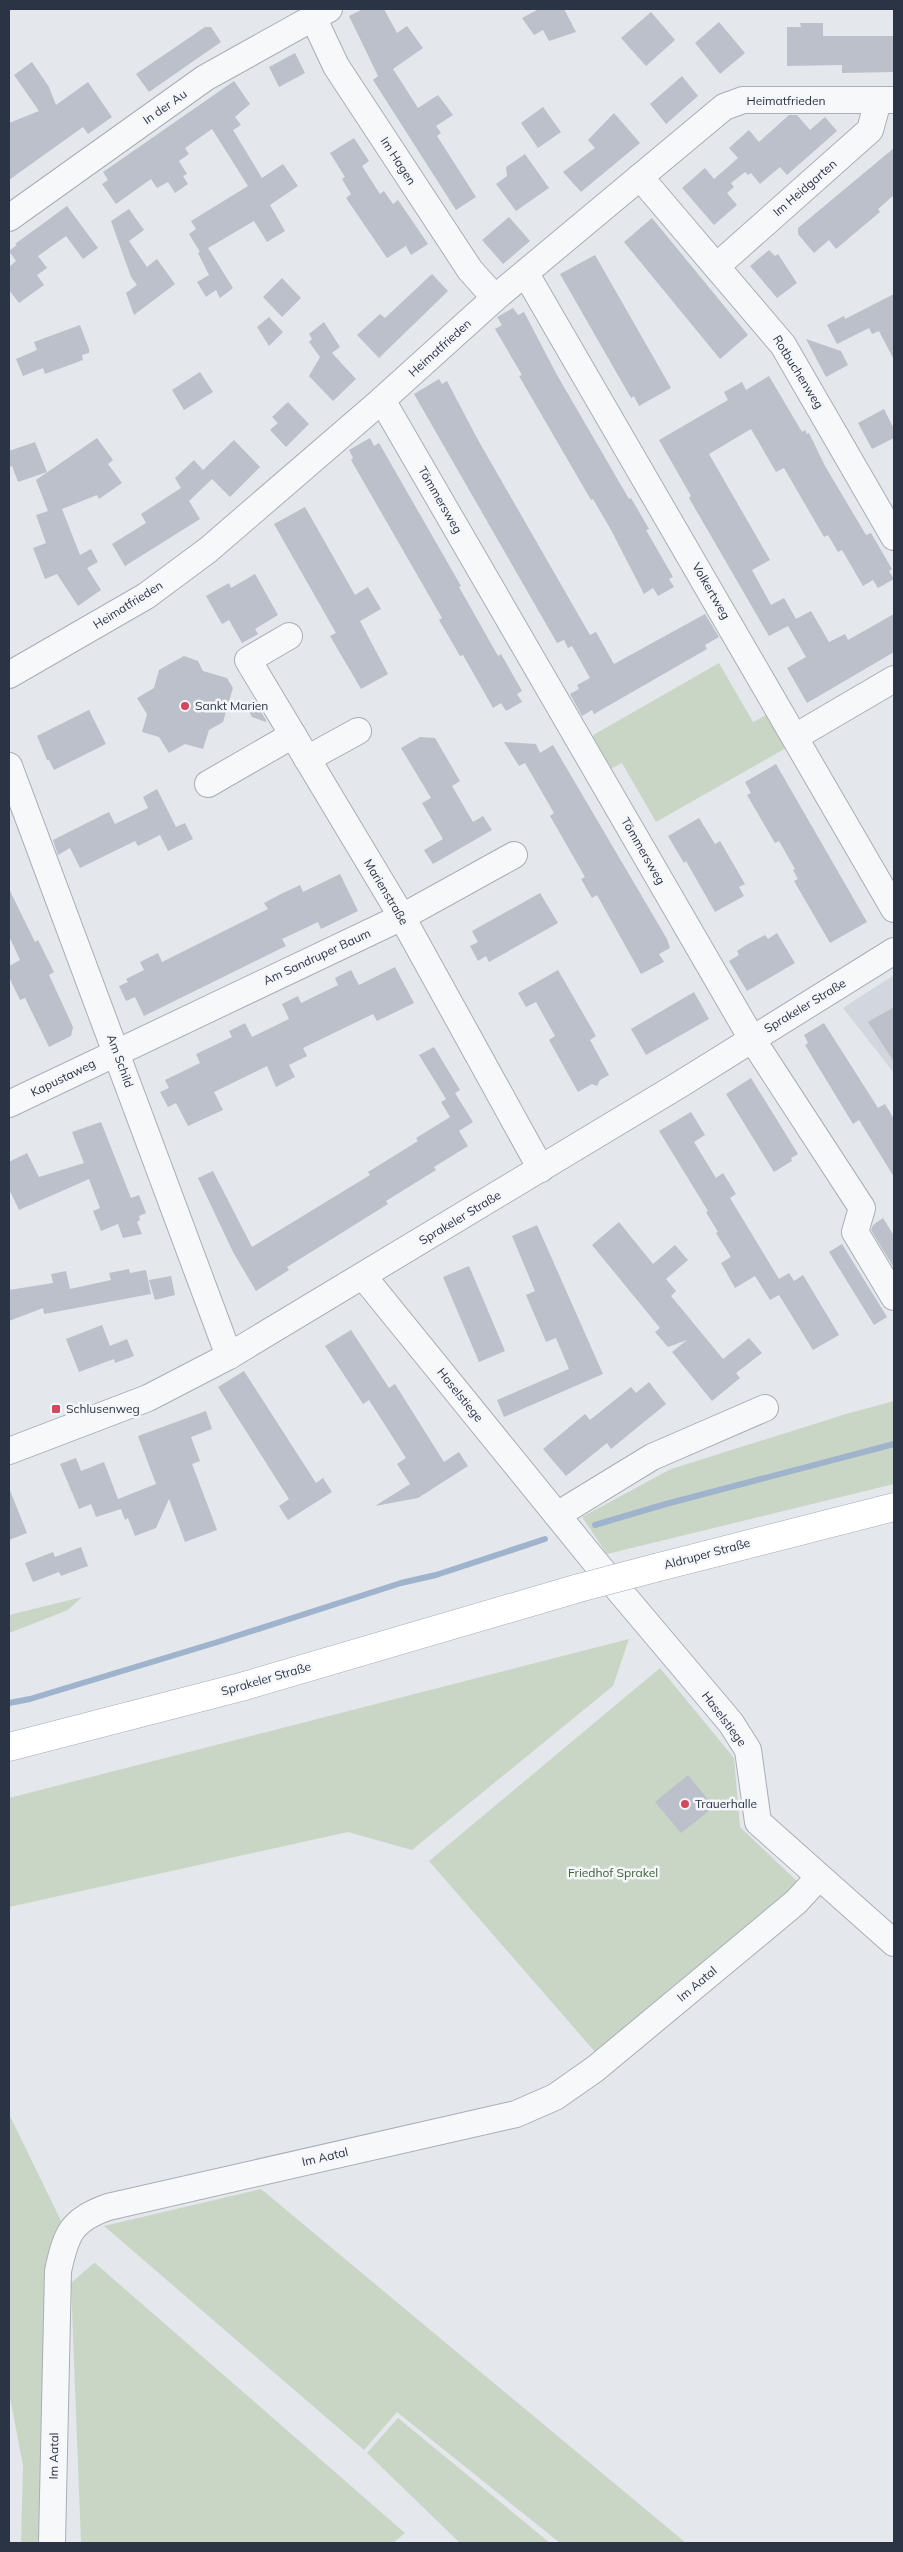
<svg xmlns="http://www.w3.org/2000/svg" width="903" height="2552" viewBox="0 0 903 2552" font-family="Mulish,sans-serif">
  <rect width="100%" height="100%" fill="#e4e7ec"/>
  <path fill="#d2d6de" d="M894 975V1073L843 1008Z"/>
  <g fill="#c9d6c5">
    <path d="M719 663 753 722 766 715 786 748 656 822 622 763 609 770 592 738 595 734Z"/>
    <path d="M894 1401V1484L607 1554 582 1517 671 1469 846 1414Z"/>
    <path d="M82 1597 68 1610 9 1633V1615Z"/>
    <path d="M629 1639 613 1686 412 1850 348 1832 9 1907V1798Z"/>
    <path d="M660 1668 734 1758 740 1827 799 1883 596 2053 429 1861Z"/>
    <path d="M9 2114 63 2225 65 2543H21L23 2466 9 2392Z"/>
    <path d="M261 2189 686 2543H560L397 2412 364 2450 104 2226Z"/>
    <path d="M94 2263H95L405 2533 393 2543H81L71 2283Z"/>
    <path d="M398 2418 550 2543H460L367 2453Z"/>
  </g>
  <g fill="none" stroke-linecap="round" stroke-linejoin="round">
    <g stroke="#9fb4cc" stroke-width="6">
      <path d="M595 1525 666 1504 894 1444"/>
      <path d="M9 1703 30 1699 221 1641 401 1583 436 1575 545 1539"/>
    </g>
  </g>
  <g fill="#bbc0ca">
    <path d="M363 9H384L397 33 407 26 423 48 393 69 418 108 438 95 453 115 436 126 441 133 437 136 476 197 456 210 373 80 378 76 349 16Z"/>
    <path d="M539 9H564L576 32 549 41 543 30 534 35 522 18Z"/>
    <path d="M651 12 675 40 646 66 621 38Z"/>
    <path d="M719 22 745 53 720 74 695 43Z"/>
    <path d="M800 23H823V36H894V72L842 73V65L787 66V27H801Z"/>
    <path d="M205 27H211L221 42 149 92 136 74Z"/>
    <path d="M295 53 305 73 279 87 269 67Z"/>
    <path d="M32 62 49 87 56 105 88 82 112 117 88 134 83 127 9 180V123L39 111 14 75Z"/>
    <path d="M682 76 698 96 666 124 650 104Z"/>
    <path d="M234 81 250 104 235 117 241 125 233 130 262 178 283 164 298 186 270 205 285 231 267 242 254 221 208 248 233 288 220 298 216 290 206 297 197 282 209 275 198 253 200 252 189 234 196 229 191 221 248 186 212 129 185 148 189 154 179 161 187 174 183 176 188 184 175 193 168 182 157 188 151 179 116 204 102 184 108 180 103 172Z"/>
    <path d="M543 107 561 132 538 148 521 123Z"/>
    <path d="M614 113 640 143 581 192 563 172 595 148 588 140Z"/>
    <path d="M789 115H797L810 130 825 117 837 131 787 175 780 167 760 184 751 173 748 175 745 172 731 183 734 187 727 193 737 205 714 225 682 188 705 168 714 179 738 158 729 148 749 130 759 142Z"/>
    <path d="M354 138 369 161 362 166 380 194 384 191 393 204 398 200 428 244 411 255 406 246 387 258 346 198 351 194 342 179 345 177 330 153Z"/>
    <path d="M894 148V195L878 209 880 212 836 249 829 240 814 253 798 234V228Z"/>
    <path d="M525 154 549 188 516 211 496 184 507 176 506 167Z"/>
    <path d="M67 206 98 248 83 259 66 236 38 256 47 268 37 275 44 285 19 303 9 290V267L16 261 9 251 17 245 15 244Z"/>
    <path d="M129 209 144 230 129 241 147 267 157 259 175 284 134 315 126 293 137 285 131 277 111 221Z"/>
    <path d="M509 217 530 241 503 264 482 240Z"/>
    <path d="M652 218 748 335 720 359 624 242Z"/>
    <path d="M769 250 775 256 778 254 797 283 777 298 750 266Z"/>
    <path d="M595 255 671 388 639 406 634 396 631 398 560 274Z"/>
    <path d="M432 274 448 291 379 358 357 335 380 314 385 318Z"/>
    <path d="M282 278 301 298 282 317 263 297Z"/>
    <path d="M894 294V360L879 331 872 334 869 328 837 344 827 325 844 316 845 319Z"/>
    <path d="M513 308 518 315 524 312 557 375 629 499 631 498 649 529 646 530 673 577 669 579 674 587 658 596 653 588 644 594 611 530 593 499 591 500 519 376 522 375 495 329 502 325 497 317Z"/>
    <path d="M269 317 283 332 269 346 257 327Z"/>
    <path d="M324 322 340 347 332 353 356 379 333 401 309 376 320 357 309 342 312 339 309 334Z"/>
    <path d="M80 325 89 349V353L82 355 83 360 45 374 43 368 23 376 16 359 37 350 34 342Z"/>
    <path d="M806 339 841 351 848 365 826 377Z"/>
    <path d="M200 372 213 392 184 410 172 390Z"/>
    <path d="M769 376 802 432 805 430 807 434 809 433 825 466 866 535 871 533 892 569 889 571 894 579 878 588 873 580 863 586 842 550 838 552 828 535 824 537 784 468 776 472 751 429 709 454 770 560 752 570 771 605 784 598 796 619 811 611 829 642 845 634 848 640 894 614V652L807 703 787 668 806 657 788 626 769 636 689 498 691 496 659 440 728 400 724 392 742 382 746 390Z"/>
    <path d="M439 379 442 384 447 381 478 440 590 635 596 632 614 664 705 614 719 637 705 645 707 649 648 683 594 714 592 710 582 716 570 694 579 689 577 685 590 678 572 646 568 648 564 640 557 643 414 394Z"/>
    <path d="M288 402 309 424 286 447 270 430 278 423 272 417Z"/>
    <path d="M884 409 894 429V438L872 449 858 423Z"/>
    <path d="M97 438 113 460 108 464 122 483 99 499 97 495 62 509 80 555 91 549 98 562 87 568 101 590 78 606 57 574 45 579 33 548 46 543 36 515 48 511 36 480Z"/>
    <path d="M370 438 374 446 379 443 461 586 459 587 498 656 501 654 522 691 517 694 522 702 506 711 501 703 493 708 463 655 460 656 439 620 442 618 351 460 353 458 349 450Z"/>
    <path d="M234 440 260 467 230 497 212 479 189 501 200 519 125 566 112 544 146 523 141 514 181 488 175 478 194 460 203 470Z"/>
    <path d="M35 442 47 472 18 482 12 466 9 467V451Z"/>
    <path d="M305 507 355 595 368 587 381 609 360 621 388 674 361 689 330 636 336 633 274 524Z"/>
    <path d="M255 574 278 615 255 629 258 634 242 643 229 620 222 624 206 596 229 583 231 588Z"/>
    <path d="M184 656 198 661 203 671 227 678 233 688 223 722 209 730 203 749 185 744 169 753 159 737 142 732 147 714 137 698 154 688 159 670Z"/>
    <path d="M255 702 266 720V722L252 717 247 707Z"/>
    <path d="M89 710 106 744 54 770 49 760H47L37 736Z"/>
    <path d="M420 737 435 738 460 781 452 786 473 822 483 816 492 830 433 864 424 850 443 839 422 803 431 798 401 748Z"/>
    <path d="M504 742 536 744 540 753 553 745 667 939 670 948 659 954 664 962 641 974 597 895 592 898 581 879 585 877 550 816 554 813 525 763 519 766Z"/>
    <path d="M776 764 867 922 830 943 794 881 798 879 793 870 795 869 779 841 775 843 747 795 751 793 745 782Z"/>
    <path d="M157 789 176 827 185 823 193 839 168 851 160 835 138 846 135 841 80 868 70 848 58 855 53 840 109 812 115 824 148 808 143 797Z"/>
    <path d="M699 818 715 844 720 841 745 884 739 887 744 896 715 912 686 861 684 863 668 836Z"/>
    <path d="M340 874 358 911 321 929 318 922 299 931 282 939 286 946 144 1016 135 997 126 1001 119 986 128 982 126 979 144 970 140 962 158 953 162 962 268 909 264 903 281 894 300 885 303 892Z"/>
    <path d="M9 889 35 942 38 940 54 972 49 975 73 1027 71 1036 49 1047 25 998 20 1000 9 977V966L20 960 9 936Z"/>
    <path d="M540 893 558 923 489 962 486 956 478 961 470 946 478 942 472 931Z"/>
    <path d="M777 933 795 963 747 991 729 961 739 955 737 951 746 945 765 935 768 939Z"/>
    <path d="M395 967 414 1003 377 1021 373 1014 303 1048 307 1056 289 1065 295 1077 276 1087 267 1066 214 1092 223 1110 188 1126 176 1103 168 1107 160 1092 169 1088 165 1080 200 1063 196 1054 232 1037 229 1031 245 1023 252 1037 289 1019 282 1004 298 996 301 1003 338 985 335 978 351 970 359 985Z"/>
    <path d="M558 970 596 1036 590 1040 609 1075 600 1080 597 1086 592 1084 578 1092 549 1040 555 1036 536 1002 526 1007 518 993Z"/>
    <path d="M694 992 709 1019 646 1055 631 1029Z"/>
    <path d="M894 1007V1062L868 1022Z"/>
    <path d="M824 1023 878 1108 885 1104 894 1119V1177L859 1120 853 1124 805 1045 808 1043 804 1035Z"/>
    <path d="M434 1047 460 1090 455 1093 473 1122 459 1131 468 1146 434 1167 436 1170 386 1201 388 1204 287 1267 289 1270 256 1291 233 1252 198 1178 213 1171 252 1247 370 1175 368 1172 418 1141 416 1138 450 1117 441 1102 446 1099 419 1055Z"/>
    <path d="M751 1078 798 1154 791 1158 792 1161 774 1172 726 1094Z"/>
    <path d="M691 1112 705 1135 694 1142 716 1178 723 1173 736 1194 730 1198 779 1279 789 1273 794 1281 803 1275 839 1335 813 1350 779 1295 770 1300 755 1276 735 1288 721 1263 731 1257 716 1233 718 1232 706 1212 708 1211 659 1131Z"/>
    <path d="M101 1122 131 1198 139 1195 146 1213 139 1216 140 1220 137 1222 142 1234 123 1238 118 1224 101 1231 93 1211 100 1208 89 1179 19 1210 9 1189V1162L27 1153 39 1177 84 1163 72 1132Z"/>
    <path d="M883 1218 894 1236V1268L871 1230 873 1225Z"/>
    <path d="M619 1222 653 1264 675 1245 688 1260 666 1279 676 1291 671 1296 723 1359 749 1338 762 1353 736 1373 740 1378 712 1401 672 1352 687 1340 668 1347 655 1332 660 1328 592 1245Z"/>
    <path d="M537 1225 603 1374 504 1417 497 1400 569 1369 556 1338 546 1342 526 1295 535 1291 512 1236Z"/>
    <path d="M842 1244 887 1317 874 1325 829 1252Z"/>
    <path d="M469 1266 505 1351 479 1362 443 1277Z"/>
    <path d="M129 1269 130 1273 146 1270 151 1294 44 1314 43 1308 9 1321V1290L53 1283 51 1274 66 1271 70 1289 111 1280 109 1273Z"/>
    <path d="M171 1276 175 1295 155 1300 149 1280Z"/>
    <path d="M102 1325 110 1346 127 1339 134 1356 115 1363 114 1359 79 1372 66 1339Z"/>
    <path d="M351 1330 389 1388 395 1384 444 1462 459 1452 468 1466 418 1498 375 1506 410 1484 397 1464 406 1458 369 1400 363 1404 325 1346Z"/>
    <path d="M244 1371 316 1483 323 1478 332 1492 288 1520 279 1506 289 1499 218 1387Z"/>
    <path d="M649 1382 666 1404 611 1449 607 1443 566 1476 543 1449 585 1414 590 1420 631 1387 636 1393Z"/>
    <path d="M206 1411 212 1429 191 1437 200 1461 192 1464 217 1530 185 1542 169 1499 156 1528 135 1536 128 1518 125 1520 121 1509 96 1517 91 1504 79 1509 60 1464 76 1458 81 1471 104 1462 118 1499 156 1484 138 1436Z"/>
    <path d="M9 1488 27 1533 9 1540Z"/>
    <path d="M81 1547 88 1566 61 1576 59 1572 33 1582 25 1563 53 1552 55 1557Z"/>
    <path d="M688 1775 714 1807 681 1833 655 1802Z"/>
  </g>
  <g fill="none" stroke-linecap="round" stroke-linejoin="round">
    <g stroke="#a9aeb7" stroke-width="28">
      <g id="minor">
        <path d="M313 17 336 66 470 270 495 298"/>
        <path d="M640 177 783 345 894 537"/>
        <path d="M9 218 205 78 329 9"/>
        <path d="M717 266 870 130 878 101"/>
        <path d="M526 274 894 909"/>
        <path d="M382 400 752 1039 862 1208 855 1232 894 1297"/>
        <path d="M289 636 248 660 402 917 541 1169"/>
        <path d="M9 675 146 596 208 550 382 400 495 298 724 107 743 100H894"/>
        <path d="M795 737 894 679"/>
        <path d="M307 759 358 731"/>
        <path d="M9 766 229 1356"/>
        <path d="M208 784 293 735"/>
        <path d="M9 1104 402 917 514 855"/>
        <path d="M363 1276 596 1563 731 1723 748 1750 758 1822 894 1943"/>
        <path d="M9 1451 148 1398 229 1356 679 1085 894 951"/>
        <path d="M557 1515 652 1457 765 1408"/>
        <path d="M52 2543 58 2271C66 2234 71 2220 108 2207L516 2114 555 2097 595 2069 796 1902 819 1877"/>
      </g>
    </g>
    <g stroke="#a3abb8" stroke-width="29">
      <g id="major">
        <path d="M659 1567 894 1507"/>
        <path d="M9 1747 241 1687 579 1588"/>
      </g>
    </g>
    <use href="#minor" stroke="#f7f8fa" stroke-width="26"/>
    <use href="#major" stroke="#fff" stroke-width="28"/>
    <g stroke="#a3abb8" stroke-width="29" stroke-linecap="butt">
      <path id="major-bridge" d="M579 1588 659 1567"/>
    </g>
    <use href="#major-bridge" stroke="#fff" stroke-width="28"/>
  </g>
  <g fill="#d1495b" stroke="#f4f6f9" stroke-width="2">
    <circle cx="185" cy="706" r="5"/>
    <rect x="51" y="1404" width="10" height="10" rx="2.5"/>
    <circle cx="685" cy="1804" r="5"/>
  </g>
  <g text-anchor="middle" stroke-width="5" stroke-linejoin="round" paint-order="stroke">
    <g font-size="12" fill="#2b3445" stroke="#f4f6f9">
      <text x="786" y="105">Heimatfrieden</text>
      <text transform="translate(165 107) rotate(-35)" y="4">In der Au</text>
      <text transform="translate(398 161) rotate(57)" y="4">Im Hagen</text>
      <text transform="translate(805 188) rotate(-41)" y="4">Im Heidgarten</text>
      <text transform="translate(440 348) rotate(-42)" y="4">Heimatfrieden</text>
      <text transform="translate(798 372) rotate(58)" y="4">Rotbuchenweg</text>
      <text transform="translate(440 500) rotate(60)" y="4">Tömmersweg</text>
      <text transform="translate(711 591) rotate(60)" y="4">Volkertweg</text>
      <text transform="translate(128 605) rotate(-32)" y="4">Heimatfrieden</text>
      <text transform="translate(643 851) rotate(60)" y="4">Tömmersweg</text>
      <text transform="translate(386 892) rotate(59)" y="4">Marienstraße</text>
      <text transform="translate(317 957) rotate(-25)" y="4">Am Sandruper Baum</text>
      <text transform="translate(805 1006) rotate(-31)" y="4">Sprakeler Straße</text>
      <text transform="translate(120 1061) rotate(70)" y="4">Am Schild</text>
      <text transform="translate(63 1078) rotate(-26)" y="4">Kapustaweg</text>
      <text transform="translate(460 1218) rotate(-31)" y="4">Sprakeler Straße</text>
      <text transform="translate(460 1395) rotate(51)" y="4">Haselstiege</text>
      <text transform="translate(707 1554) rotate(-15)" y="4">Aldruper Straße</text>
      <text transform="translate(266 1679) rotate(-16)" y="4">Sprakeler Straße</text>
      <text transform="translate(724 1719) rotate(53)" y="4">Haselstiege</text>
      <text transform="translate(697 1984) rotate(-40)" y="4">Im Aatal</text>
      <text transform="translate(325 2157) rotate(-13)" y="4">Im Aatal</text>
      <text transform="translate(54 2456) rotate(-89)" y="4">Im Aatal</text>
    </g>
    <g font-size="12" fill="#2b3445" stroke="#f4f6f9" text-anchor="start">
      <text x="195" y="710">Sankt Marien</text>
      <text x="66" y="1413">Schlusenweg</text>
      <text x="695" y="1808">Trauerhalle</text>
    </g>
    <g font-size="12" fill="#3f6138" stroke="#f4f6f9">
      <text x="613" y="1877">Friedhof Sprakel</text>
    </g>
  </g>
  <rect width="903" height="2552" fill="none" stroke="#2b3445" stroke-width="20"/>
</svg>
